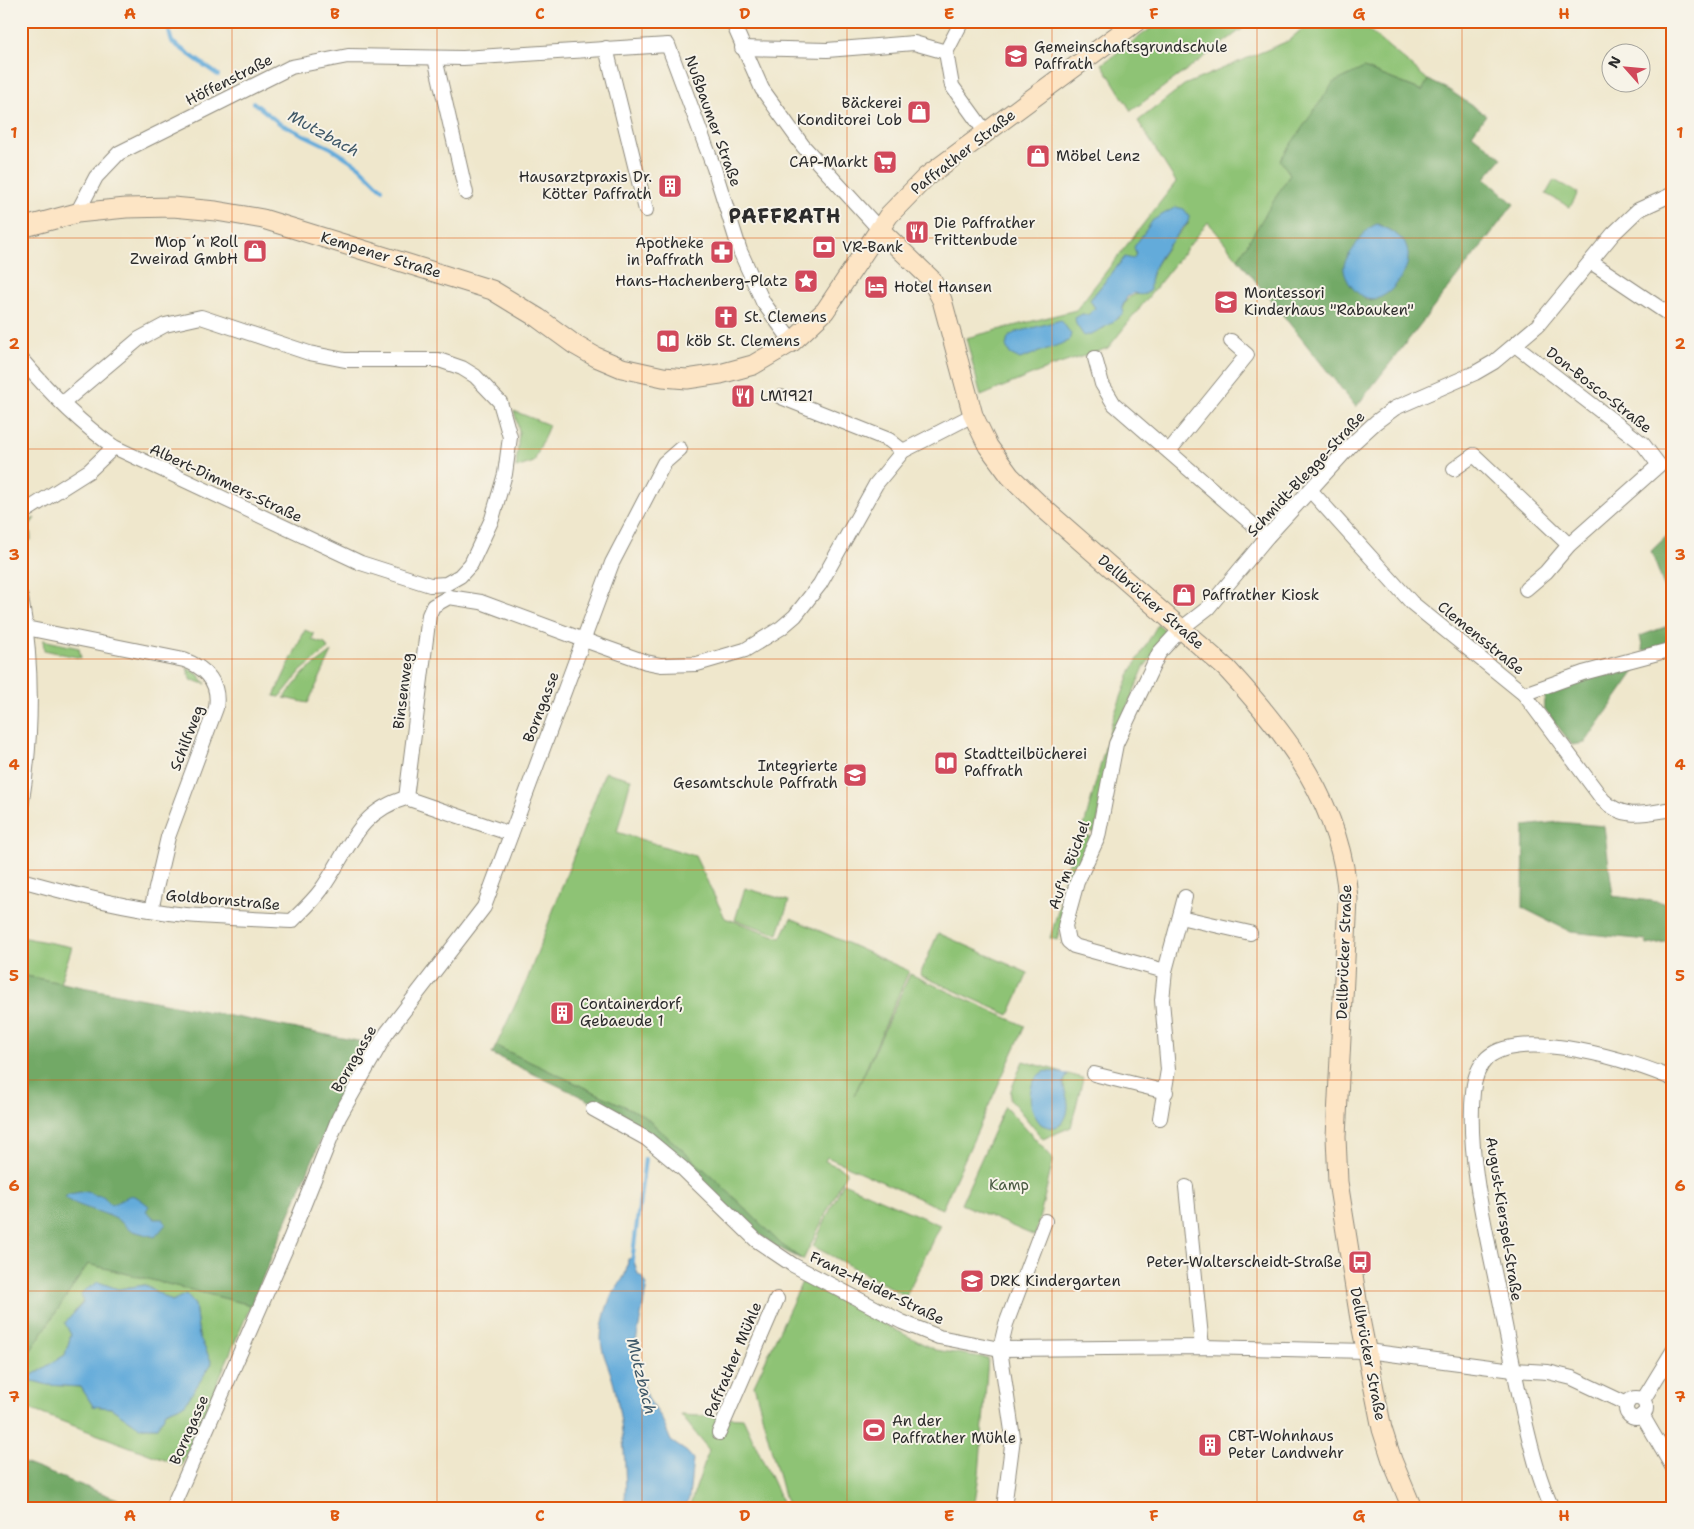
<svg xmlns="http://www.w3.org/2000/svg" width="1694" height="1529" viewBox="0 0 1694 1529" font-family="'Shantell Sans',sans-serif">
  <rect width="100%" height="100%" fill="#f7f3e8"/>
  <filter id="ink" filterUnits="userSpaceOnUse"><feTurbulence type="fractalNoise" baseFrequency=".02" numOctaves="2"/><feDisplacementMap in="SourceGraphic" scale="10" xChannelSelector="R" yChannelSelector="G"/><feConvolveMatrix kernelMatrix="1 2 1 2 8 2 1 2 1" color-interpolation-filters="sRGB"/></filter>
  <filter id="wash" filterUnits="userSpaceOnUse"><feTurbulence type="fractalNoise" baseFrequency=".0096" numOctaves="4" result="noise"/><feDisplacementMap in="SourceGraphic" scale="20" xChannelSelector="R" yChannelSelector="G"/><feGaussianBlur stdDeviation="1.12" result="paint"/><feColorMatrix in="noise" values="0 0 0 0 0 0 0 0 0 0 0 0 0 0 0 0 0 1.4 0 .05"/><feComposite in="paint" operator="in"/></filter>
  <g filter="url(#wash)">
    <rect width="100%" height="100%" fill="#efe7cc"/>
    <g fill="#8ec375" stroke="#5c7750" fill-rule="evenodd">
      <path d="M1161 21H1253L1131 111 1102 64Z"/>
      <path d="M1303 21H1358L1428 80 1423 91 1364 68 1291 174 1238 259 1208 222 1108 348 1051 367 981 396 966 338 1076 310 1176 182 1138 121 1184 85 1288 41 1303 28ZM1189 223 1170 243 1155 266 1145 294C1127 293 1124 302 1119 318L1111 321 1103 329 1082 314 1088 315 1095 308 1090 300 1125 257 1133 260 1136 254Z"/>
      <path d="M1554 180 1578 193 1570 207 1546 194Z"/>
      <path d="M514 411 549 425 534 462 516 468 519 431Z"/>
      <path d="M35 518 30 525 31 540 21 541V525Z"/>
      <path d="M1158 624 1167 632 1166 639 1144 667 1117 731 1095 833 1083 830 1113 718 1131 671Z"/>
      <path d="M305 630 314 634 312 640 325 644 328 649 301 671 280 697 274 696Z"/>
      <path d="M43 640 79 648 81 658 44 650Z"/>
      <path d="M332 652 308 703 284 698 304 673Z"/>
      <path d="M187 668 198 674 206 684 191 680Z"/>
      <path d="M605 772 631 779 617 832 695 856 725 918 781 938 791 918 909 971 854 1096 910 974 1025 1026 942 1209 827 1157 825 1161 847 1171 803 1260 782 1245 717 1181 643 1115 496 1046 527 980Z"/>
      <path d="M1081 835 1093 838 1071 889 1057 940 1050 938 1063 894 1065 872Z"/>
      <path d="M745 888 789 901 778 934 735 920Z"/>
      <path d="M938 933 1028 973 1009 1015 920 975Z"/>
      <path d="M21 937 72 947 60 983 21 975Z"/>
      <path d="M1023 1061 1063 1072C1047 1074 1040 1066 1032 1087L1049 1128 1060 1125C1076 1108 1056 1090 1068 1074L1083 1078 1071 1127 1043 1139 1010 1099 1011 1090Z"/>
      <path d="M1005 1106 1050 1155 1053 1161 1035 1236 961 1204Z"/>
      <path d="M843 1183 940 1225 906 1296 813 1246Z"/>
      <path d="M88 1264 251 1305 181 1466 21 1406V1365ZM98 1282 118 1289 144 1285 172 1301 186 1295 195 1305 199 1336 212 1363 185 1404 166 1412 158 1427H139L111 1408 93 1406 81 1387 48 1385 26 1379 65 1355 71 1335 66 1323Z"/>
      <path d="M802 1282 935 1350 988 1358 979 1475 974 1508H790L784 1496 754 1385Z"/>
      <path d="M681 1415 743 1418 785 1508H689L709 1450Z"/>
    </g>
    <g fill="#72a966" stroke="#4e6a48" fill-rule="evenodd">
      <path d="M1364 68 1422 91 1428 80 1449 90 1486 115 1472 134 1502 158 1485 178 1514 204 1356 407 1238 259 1290 174 1280 160 1333 83ZM1378 224 1396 234 1408 262 1394 287 1375 300 1365 299V232Z"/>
      <path d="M1673 530V611L1651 551Z"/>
      <path d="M1673 624V644L1643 651 1640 636Z"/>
      <path d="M1640 664 1585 743 1572 745 1544 708C1543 702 1544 697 1548 693 1561 681 1620 670 1640 664Z"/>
      <path d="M1558 822 1604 826 1613 896 1673 904 1671 941 1647 945 1646 940 1571 932 1523 908 1524 826Z"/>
      <path d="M21 975 373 1044 343 1088 251 1305 88 1264 21 1365Z"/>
      <path d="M496 1046 643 1115 717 1181 782 1245 803 1260 775 1246 747 1225 611 1111 492 1054Z"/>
      <path d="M21 1462 141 1508H21Z"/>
    </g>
    <g fill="#63abda" stroke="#476b82">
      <path d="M1176 207 1184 209 1189 216C1189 224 1185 225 1180 231 1166 249 1148 267 1150 290 1144 295 1141 296 1134 293L1127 297 1122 307 1124 312C1116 321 1096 334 1084 336L1076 324 1075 318 1082 314 1088 315 1095 308 1090 300 1125 257 1133 259 1136 254 1134 247 1153 220Z"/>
      <path d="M1377 224C1393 232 1410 239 1408 258 1408 265 1404 273 1400 279 1385 302 1365 307 1349 283 1346 278 1343 271 1344 265 1345 260 1351 252 1354 248 1360 238 1366 228 1377 224Z"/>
      <path d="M1061 320 1071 334 1069 341 1020 359 1010 354 1006 346 1008 338 1014 333Z"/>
      <path d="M1045 1071 1068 1074 1063 1083C1064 1090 1067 1096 1068 1103 1069 1120 1058 1134 1041 1124 1028 1110 1024 1081 1045 1071Z"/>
      <path d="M87 1191 94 1195 103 1196 111 1205C132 1197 127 1188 149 1206L146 1211 155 1219H163L166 1224 155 1237 129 1230C116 1211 81 1211 65 1197L69 1194Z"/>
      <path d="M633 1258 638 1274 643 1278 647 1285 636 1342 635 1365 649 1400 661 1417 671 1441 687 1452 693 1459 689 1498 686 1508H624C629 1479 621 1407 612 1378 608 1364 601 1352 601 1338 601 1327 606 1307 611 1297 619 1280 626 1282 628 1259Z"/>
      <path d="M98 1282 118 1289 145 1285 172 1301 186 1294 195 1305 199 1336 212 1363 185 1404 166 1412 158 1427H139L111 1408 93 1406 81 1387 48 1385 26 1379 65 1355 71 1335 65 1323 83 1303 81 1293Z"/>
    </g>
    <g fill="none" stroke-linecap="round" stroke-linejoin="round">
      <g stroke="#63abda" stroke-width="4">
        <path d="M166 21 172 42 218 75"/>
        <path d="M253 102 279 123 331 148 359 166 382 189"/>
        <path d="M632 1262 645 1159"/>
      </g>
    </g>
  </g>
  <g filter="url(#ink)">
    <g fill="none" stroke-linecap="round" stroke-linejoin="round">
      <g stroke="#8d897c" stroke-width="16">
        <g id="street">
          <path d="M732 21 762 89 803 146 879 229"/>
          <path d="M606 48 646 210"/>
          <path d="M742 48 827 50 914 43 946 52"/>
          <path d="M946 52 952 86 986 133"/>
          <path d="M946 52 962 21"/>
          <path d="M435 58 466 193"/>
          <path d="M77 213 96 177 119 153 291 67 348 56 463 58 668 45 714 168 740 251 763 302 792 342"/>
          <path d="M1591 262 1673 317"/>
          <path d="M1515 345 1643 444 1659 465 1569 545 1546 572 1526 589"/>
          <path d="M1095 358 1102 384 1114 404 1267 537"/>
          <path d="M21 359C49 392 78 422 114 447L361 563 430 585 446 584 460 576 471 564 492 519 505 474 510 437 500 402 475 376 462 368 439 360H345L309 353 201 317 165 325 139 339 63 403"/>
          <path d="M781 397 889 440 903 451"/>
          <path d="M1169 451 1247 355 1231 341"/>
          <path d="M1454 469 1474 455 1569 545"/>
          <path d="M1311 491 1412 603 1524 694 1603 800C1625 821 1646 813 1673 809"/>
          <path d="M21 514 89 471 114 447"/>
          <path d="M21 597C33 665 32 739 21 807"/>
          <path d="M26 628 184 660C207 668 220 684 216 708L168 837 151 910"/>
          <path d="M1524 694 1583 673 1673 649"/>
          <path d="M406 798 429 615 433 606 449 597 481 602 584 640 646 662 661 665 697 664 745 650 781 628 795 616 820 584 876 484 903 451 973 415"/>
          <path d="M21 880C75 895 130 909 186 915 221 918 257 919 292 921 302 911 313 901 321 890 349 851 356 812 406 798L511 834"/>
          <path d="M1185 897 1165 971 1074 946 1068 941 1065 926 1077 882 1098 837 1116 744 1159 653 1182 628 1208 608 1267 537 1353 443 1376 422 1395 408 1475 373 1494 362 1538 325 1613 234 1638 210 1673 194"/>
          <path d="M1180 917 1250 933"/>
          <path d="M1094 1074 1166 1092"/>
          <path d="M593 1109 647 1139 682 1168 756 1240 793 1265 902 1322 939 1337 1000 1349 1202 1347 1367 1351 1513 1370 1548 1372 1572 1378 1627 1404"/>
          <path d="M1160 1118 1168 1070 1162 1000 1165 971"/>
          <path d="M1186 1187 1202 1347"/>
          <circle cx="1636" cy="1408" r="10"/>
          <path d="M1643 1400 1673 1351"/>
          <path d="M1642 1415 1673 1468"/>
          <path d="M719 1433 777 1299"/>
          <path d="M172 1508 290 1239 339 1117 386 1034 484 907 612 563 664 463 680 449"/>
          <path d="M1004 1508 1013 1438 1000 1349 1006 1324 1045 1221"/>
          <path d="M1552 1508C1539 1480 1532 1451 1525 1421 1517 1384 1509 1347 1502 1310 1489 1244 1466 1159 1473 1092 1474 1080 1478 1067 1487 1058 1521 1027 1635 1061 1673 1079"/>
        </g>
      </g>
      <g stroke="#8d897c" stroke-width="21">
        <g id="secondary">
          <path d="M21 228 77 213 126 208 173 207 216 211 263 219 492 290 538 318 575 345 596 357 622 368 663 377 687 379 720 374 753 365 792 342 825 311 889 215 926 177 1137 21"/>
          <path d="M879 229 931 279 942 300 973 415 988 446 1010 476 1042 507 1227 669C1289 736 1342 806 1348 899L1336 1137 1338 1182 1360 1319 1382 1429 1392 1460 1412 1508"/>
        </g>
      </g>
      <use href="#street" stroke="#fff" stroke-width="14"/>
      <use href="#secondary" stroke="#fde5c5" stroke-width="19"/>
    </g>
  </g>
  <path fill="none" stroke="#df570e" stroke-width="1" stroke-opacity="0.55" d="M232 21V1508M437 21V1508M642 21V1508M847 21V1508M1052 21V1508M1257 21V1508M1462 21V1508M21 238H1673M21 449H1673M21 659H1673M21 870H1673M21 1080H1673M21 1291H1673"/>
  <defs>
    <g id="school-square" transform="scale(1.25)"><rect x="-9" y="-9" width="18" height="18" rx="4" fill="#d1495b" stroke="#f7f3e8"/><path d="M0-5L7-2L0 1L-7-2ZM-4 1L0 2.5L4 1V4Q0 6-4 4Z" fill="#fff"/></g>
    <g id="shop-square" transform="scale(1.25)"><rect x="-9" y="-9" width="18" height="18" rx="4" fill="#d1495b" stroke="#f7f3e8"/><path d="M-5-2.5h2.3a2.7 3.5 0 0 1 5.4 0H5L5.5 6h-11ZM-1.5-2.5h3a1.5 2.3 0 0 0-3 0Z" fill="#fff"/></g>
    <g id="supermarket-square" transform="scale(1.25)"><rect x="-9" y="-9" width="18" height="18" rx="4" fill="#d1495b" stroke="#f7f3e8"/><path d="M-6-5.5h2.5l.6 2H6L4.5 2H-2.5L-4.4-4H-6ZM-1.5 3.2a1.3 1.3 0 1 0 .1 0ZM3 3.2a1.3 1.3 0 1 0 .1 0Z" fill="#fff"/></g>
    <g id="building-square" transform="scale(1.25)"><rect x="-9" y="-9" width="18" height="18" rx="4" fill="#d1495b" stroke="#f7f3e8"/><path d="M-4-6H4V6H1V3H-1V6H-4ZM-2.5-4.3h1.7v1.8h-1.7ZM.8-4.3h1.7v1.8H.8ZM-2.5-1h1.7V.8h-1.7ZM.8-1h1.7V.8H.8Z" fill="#fff"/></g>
    <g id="restaurant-square" transform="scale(1.25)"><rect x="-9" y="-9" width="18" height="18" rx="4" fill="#d1495b" stroke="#f7f3e8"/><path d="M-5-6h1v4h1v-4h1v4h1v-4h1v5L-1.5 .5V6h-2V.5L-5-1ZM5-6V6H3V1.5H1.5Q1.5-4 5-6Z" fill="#fff"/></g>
    <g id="bank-square" transform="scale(1.25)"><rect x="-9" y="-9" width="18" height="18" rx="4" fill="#d1495b" stroke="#f7f3e8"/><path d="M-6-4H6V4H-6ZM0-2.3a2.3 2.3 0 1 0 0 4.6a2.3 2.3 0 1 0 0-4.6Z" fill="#fff"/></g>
    <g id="pharmacy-square" transform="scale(1.25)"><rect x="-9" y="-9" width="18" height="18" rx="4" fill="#d1495b" stroke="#f7f3e8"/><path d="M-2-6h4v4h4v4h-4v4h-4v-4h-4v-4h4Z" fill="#fff"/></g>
    <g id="sight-square" transform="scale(1.25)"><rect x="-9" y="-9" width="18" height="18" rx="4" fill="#d1495b" stroke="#f7f3e8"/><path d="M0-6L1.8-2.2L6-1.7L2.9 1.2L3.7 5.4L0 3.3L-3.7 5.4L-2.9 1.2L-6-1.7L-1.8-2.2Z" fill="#fff"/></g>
    <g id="hotel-square" transform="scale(1.25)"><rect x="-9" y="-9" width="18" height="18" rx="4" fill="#d1495b" stroke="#f7f3e8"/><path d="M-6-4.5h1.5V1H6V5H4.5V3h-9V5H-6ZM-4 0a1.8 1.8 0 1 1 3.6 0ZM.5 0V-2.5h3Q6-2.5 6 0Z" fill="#fff"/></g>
    <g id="church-square" transform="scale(1.25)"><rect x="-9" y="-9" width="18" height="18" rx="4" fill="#d1495b" stroke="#f7f3e8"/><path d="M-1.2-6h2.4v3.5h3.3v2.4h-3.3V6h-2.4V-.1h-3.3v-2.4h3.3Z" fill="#fff"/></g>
    <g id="library-square" transform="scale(1.25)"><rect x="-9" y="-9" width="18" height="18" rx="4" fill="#d1495b" stroke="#f7f3e8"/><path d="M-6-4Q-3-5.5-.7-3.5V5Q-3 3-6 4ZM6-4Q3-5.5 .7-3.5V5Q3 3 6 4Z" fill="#fff"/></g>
    <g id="bus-square" transform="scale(1.25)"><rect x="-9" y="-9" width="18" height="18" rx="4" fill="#d1495b" stroke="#f7f3e8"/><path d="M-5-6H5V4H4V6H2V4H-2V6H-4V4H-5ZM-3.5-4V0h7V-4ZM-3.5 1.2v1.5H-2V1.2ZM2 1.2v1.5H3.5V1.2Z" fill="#fff"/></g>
    <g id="stadium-square" transform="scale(1.25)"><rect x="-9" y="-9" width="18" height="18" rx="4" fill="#d1495b" stroke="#f7f3e8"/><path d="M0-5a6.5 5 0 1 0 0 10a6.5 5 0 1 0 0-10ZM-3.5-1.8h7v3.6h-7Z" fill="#fff"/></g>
  </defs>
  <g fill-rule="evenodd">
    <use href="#school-square" x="1016" y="56"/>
    <use href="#shop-square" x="919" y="112"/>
    <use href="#shop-square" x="1038" y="156"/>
    <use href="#supermarket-square" x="885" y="162"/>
    <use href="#building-square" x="670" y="186"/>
    <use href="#restaurant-square" x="917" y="232"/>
    <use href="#bank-square" x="824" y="247"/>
    <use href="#shop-square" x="255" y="251"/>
    <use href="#pharmacy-square" x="722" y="252"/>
    <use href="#sight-square" x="806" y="281"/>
    <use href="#hotel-square" x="876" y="287"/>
    <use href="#school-square" x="1226" y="302"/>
    <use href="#church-square" x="726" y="317"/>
    <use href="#library-square" x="668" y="341"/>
    <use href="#restaurant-square" x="743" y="396"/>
    <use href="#shop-square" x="1184" y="595"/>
    <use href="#library-square" x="946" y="763"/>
    <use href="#school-square" x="855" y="775"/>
    <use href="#building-square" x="562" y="1013"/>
    <use href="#bus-square" x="1360" y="1262"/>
    <use href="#school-square" x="972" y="1281"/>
    <use href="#stadium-square" x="874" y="1430"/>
    <use href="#building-square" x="1210" y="1445"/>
  </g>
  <g text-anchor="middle" stroke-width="4" stroke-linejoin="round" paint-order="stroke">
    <g font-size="15" fill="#2b2b2b" stroke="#f7f3e8" text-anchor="start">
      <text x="1034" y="52">Gemeinschaftsgrundschule<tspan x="1034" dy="17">Paffrath</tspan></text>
      <text x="902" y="108" text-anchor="end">Bäckerei<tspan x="902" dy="17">Konditorei Lob</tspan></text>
      <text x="1056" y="161">Möbel Lenz</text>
      <text x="868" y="167" text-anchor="end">CAP-Markt</text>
      <text x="652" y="182" text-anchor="end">Hausarztpraxis Dr.<tspan x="652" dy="17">Kötter Paffrath</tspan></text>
      <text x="934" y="228">Die Paffrather<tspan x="934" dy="17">Frittenbude</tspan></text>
      <text x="238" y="247" text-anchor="end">Mop ´n Roll<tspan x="238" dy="17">Zweirad GmbH</tspan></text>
      <text x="704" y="248" text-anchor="end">Apotheke<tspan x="704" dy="17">in Paffrath</tspan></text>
      <text x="842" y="252">VR-Bank</text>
      <text x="788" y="286" text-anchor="end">Hans-Hachenberg-Platz</text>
      <text x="894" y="292">Hotel Hansen</text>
      <text x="1244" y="298">Montessori<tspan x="1244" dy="17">Kinderhaus "Rabauken"</tspan></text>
      <text x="744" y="322">St. Clemens</text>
      <text x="686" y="346">köb St. Clemens</text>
      <text x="760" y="401">LM1921</text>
      <text x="1202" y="600">Paffrather Kiosk</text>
      <text x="964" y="759">Stadtteilbücherei<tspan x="964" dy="17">Paffrath</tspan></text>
      <text x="838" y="771" text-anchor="end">Integrierte<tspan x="838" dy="17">Gesamtschule Paffrath</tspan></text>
      <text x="580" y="1009">Containerdorf,<tspan x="580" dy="17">Gebaeude 1</tspan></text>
      <text x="1342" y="1267" text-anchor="end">Peter-Walterscheidt-Straße</text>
      <text x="990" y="1286">DRK Kindergarten</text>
      <text x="892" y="1426">An der<tspan x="892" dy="17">Paffrather Mühle</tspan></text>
      <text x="1228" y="1441">CBT-Wohnhaus<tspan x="1228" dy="17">Peter Landwehr</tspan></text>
    </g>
    <g font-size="15" fill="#2b2b2b" stroke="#f7f3e8">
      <text transform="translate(229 80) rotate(-27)" y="5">Höffenstraße</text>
      <text transform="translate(713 121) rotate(70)" y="5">Nußbaumer Straße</text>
      <text transform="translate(963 152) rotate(-38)" y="5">Paffrather Straße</text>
      <text transform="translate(381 255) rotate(17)" y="5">Kempener Straße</text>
      <text transform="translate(1599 390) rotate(38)" y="5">Don-Bosco-Straße</text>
      <text transform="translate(1306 474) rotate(-47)" y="5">Schmidt-Blegge-Straße</text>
      <text transform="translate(226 483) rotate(25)" y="5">Albert-Dimmers-Straße</text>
      <text transform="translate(1151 602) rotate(41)" y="5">Dellbrücker Straße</text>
      <text transform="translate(1481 638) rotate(39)" y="5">Clemensstraße</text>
      <text transform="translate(403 691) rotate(-83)" y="5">Binsenweg</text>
      <text transform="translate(541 707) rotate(-69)" y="5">Borngasse</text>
      <text transform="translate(187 738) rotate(-69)" y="5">Schilfweg</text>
      <text transform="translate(1069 865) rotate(-70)" y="5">Auf'm Büchel</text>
      <text transform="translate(223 900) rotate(5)" y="5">Goldbornstraße</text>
      <text transform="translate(1344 952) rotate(-88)" y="5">Dellbrücker Straße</text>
      <text transform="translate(354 1059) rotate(-60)" y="5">Borngasse</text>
      <text transform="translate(1504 1219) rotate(81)" y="5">August-Kierspel-Straße</text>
      <text transform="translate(877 1288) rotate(26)" y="5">Franz-Heider-Straße</text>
      <text transform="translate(1368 1354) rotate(79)" y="5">Dellbrücker Straße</text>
      <text transform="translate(733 1360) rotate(-67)" y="5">Paffrather Mühle</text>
      <text transform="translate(189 1430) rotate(-66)" y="5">Borngasse</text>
    </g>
    <g font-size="15" fill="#495941" stroke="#f7f3e8">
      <text x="1009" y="1190">Kamp</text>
    </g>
    <g font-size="16" font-style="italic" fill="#3f5868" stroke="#f7f3e8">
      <text transform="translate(324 133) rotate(29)" y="6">Mutzbach</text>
      <text transform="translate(642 1376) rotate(76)" y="6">Mutzbach</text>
    </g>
    <g font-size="20" font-weight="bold" letter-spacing="1" fill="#2b2b2b" stroke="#f7f3e8">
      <text x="785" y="223">PAFFRATH</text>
    </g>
  </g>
  <rect width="1694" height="1529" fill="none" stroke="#f7f3e8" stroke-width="55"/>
  <g transform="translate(1626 68) rotate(297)"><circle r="24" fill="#f7f3e8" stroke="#a5a39c"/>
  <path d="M0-4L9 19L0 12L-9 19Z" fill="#d1495b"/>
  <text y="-8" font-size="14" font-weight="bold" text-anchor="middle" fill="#2b2b2b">N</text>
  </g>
  <rect x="28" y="28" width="1638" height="1474" fill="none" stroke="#df570e" stroke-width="2"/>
  <g font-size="16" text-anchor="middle" font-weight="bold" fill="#df570e">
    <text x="130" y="19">A</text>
    <text x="335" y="19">B</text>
    <text x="540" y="19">C</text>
    <text x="745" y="19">D</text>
    <text x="949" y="19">E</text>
    <text x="1154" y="19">F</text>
    <text x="1359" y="19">G</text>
    <text x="1564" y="19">H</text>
    <text x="14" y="138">1</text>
    <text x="1680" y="138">1</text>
    <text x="14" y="349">2</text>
    <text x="1680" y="349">2</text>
    <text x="14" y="560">3</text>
    <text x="1680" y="560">3</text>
    <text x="14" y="770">4</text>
    <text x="1680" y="770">4</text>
    <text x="14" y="981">5</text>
    <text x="1680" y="981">5</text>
    <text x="14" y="1191">6</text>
    <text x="1680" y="1191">6</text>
    <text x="14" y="1402">7</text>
    <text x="1680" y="1402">7</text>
    <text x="130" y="1521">A</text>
    <text x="335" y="1521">B</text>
    <text x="540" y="1521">C</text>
    <text x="745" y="1521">D</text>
    <text x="949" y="1521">E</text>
    <text x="1154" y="1521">F</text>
    <text x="1359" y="1521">G</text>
    <text x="1564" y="1521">H</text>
  </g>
</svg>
